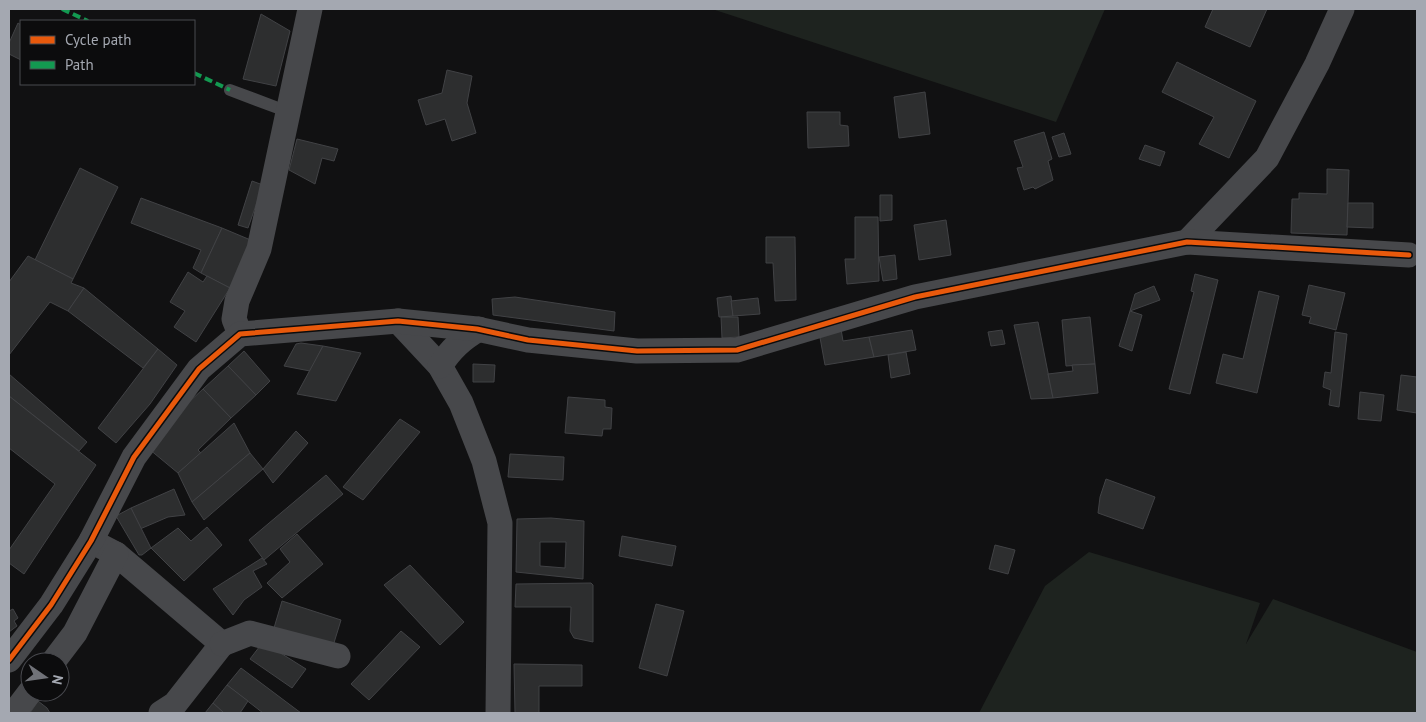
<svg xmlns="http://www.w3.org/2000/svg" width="1426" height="722" viewBox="0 0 1426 722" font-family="'PT Sans',sans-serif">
  <rect width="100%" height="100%" fill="#111112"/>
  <g fill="#1e231f">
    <path d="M712 9H1105L1056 122Z"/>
    <path d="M1089 552 1260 603 1246 644 1273 599 1417 652V713H979L1045 586Z"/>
  </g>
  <g fill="#2d2e2f" stroke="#414245" fill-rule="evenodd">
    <path d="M1213 9H1267L1250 47 1205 27Z"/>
    <path d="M261 14 290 31 276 86 243 79Z"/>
    <path d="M18 23 21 25V60L9 54V43Z"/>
    <path d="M1177 62 1256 101 1229 158 1199 144 1214 117 1162 92Z"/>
    <path d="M447 70 472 76 467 103 476 133 452 141 445 119 426 125 418 100 442 93Z"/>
    <path d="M925 92 930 134 899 138 894 97Z"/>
    <path d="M807 112H840V125L848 126 849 146 808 148Z"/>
    <path d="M1044 132 1052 159 1048 161 1053 180 1035 189 1033 187 1024 190 1017 168 1023 167 1014 141Z"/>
    <path d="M1064 133 1071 154 1059 157 1052 137Z"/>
    <path d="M297 139 338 149 334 161 322 158 315 184 289 170Z"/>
    <path d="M1145 145 1165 152 1160 166 1139 159Z"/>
    <path d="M80 168 118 187 73 279 35 260Z"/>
    <path d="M1327 169 1349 170 1347 235 1291 233 1292 199H1299V193L1327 194Z"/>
    <path d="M252 181 263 185 248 228 238 225Z"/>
    <path d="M880 195H892V220L880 221Z"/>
    <path d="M141 198 222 228 201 273 193 268 201 250 131 223Z"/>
    <path d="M1348 203H1373V228L1347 227Z"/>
    <path d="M855 217H878L879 281 847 284 845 259H855Z"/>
    <path d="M946 220 951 255 919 260 914 225Z"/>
    <path d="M222 228 253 241 230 288 201 273Z"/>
    <path d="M766 237H795L796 300 775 301 773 263H766Z"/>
    <path d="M895 255 897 279 883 281 879 257Z"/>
    <path d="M28 256 73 279 71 283 84 288 68 311 50 302 9 355V282Z"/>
    <path d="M188 272 203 282 207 276 230 288 196 342 174 327 185 311 170 302Z"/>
    <path d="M1195 274 1218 280 1190 394 1169 389 1194 292 1191 291Z"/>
    <path d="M1309 285 1345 293 1336 330 1309 323 1311 317 1302 315Z"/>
    <path d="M1154 286 1160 300 1130 311 1135 294Z"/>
    <path d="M84 288 158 349 143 368 68 311Z"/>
    <path d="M1259 291 1279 296 1257 393 1216 383 1223 354 1243 359Z"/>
    <path d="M731 296 733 316 719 317 717 298Z"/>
    <path d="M515 297 615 312 614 331 493 315 492 299Z"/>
    <path d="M758 298 760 314 733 316 731 301Z"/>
    <path d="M1130 311 1142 315 1132 351 1119 346Z"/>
    <path d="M721 317H738L739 337 722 338Z"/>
    <path d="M1090 317 1095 364 1066 366 1062 320Z"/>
    <path d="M1038 322 1053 398 1031 399 1014 325Z"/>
    <path d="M841 329 843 341 869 337 874 357 825 365 819 332Z"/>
    <path d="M912 330 916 350 874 357 869 337Z"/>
    <path d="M1002 330 1005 344 991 346 988 332Z"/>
    <path d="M1335 332 1347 334 1339 407 1329 405 1331 390 1323 387 1325 372 1331 373Z"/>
    <path d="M301 343 323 346 310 371 284 366 296 344Z"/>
    <path d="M323 346 361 353 336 401 297 394Z"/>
    <path d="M158 349 177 365 150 404 116 443 98 428Z"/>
    <path d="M244 351 270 381 256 395 228 366Z"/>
    <path d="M906 352 910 374 891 378 888 355Z"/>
    <path d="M473 364 495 365 494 382H473Z"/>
    <path d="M1095 364 1098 393 1053 398 1048 374 1073 371 1072 365Z"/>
    <path d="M228 366 256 395 231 418 203 389Z"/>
    <path d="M9 374 87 442 79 451 9 396Z"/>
    <path d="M1401 375 1417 377V413L1397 410Z"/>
    <path d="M203 389 231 418 198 450 201 453 178 473 149 449 175 415Z"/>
    <path d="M1360 392 1384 395 1381 421 1358 419Z"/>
    <path d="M9 396 96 465 24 574 9 563V550L55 484 9 448Z"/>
    <path d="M568 397 605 400V407L612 408 611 429H603L602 436 565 433Z"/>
    <path d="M400 419 420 432 363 500 343 487Z"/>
    <path d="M234 423 250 453 192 502 178 473Z"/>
    <path d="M296 431 308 443 273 483 263 469Z"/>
    <path d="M250 453 263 469 204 520 192 502Z"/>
    <path d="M510 454 564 457 563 480 508 477Z"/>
    <path d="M326 475 343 494 264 560 249 540Z"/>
    <path d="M1106 479 1155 497 1143 529 1098 513 1100 497Z"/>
    <path d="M174 489 185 515 168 517 140 529 131 508Z"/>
    <path d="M131 508 151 548 142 555H139L116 516Z"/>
    <path d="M551 518 584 521 583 579 516 572 517 519ZM540 542H566L565 568 540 566Z"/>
    <path d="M207 527 222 545 184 581 151 548 178 528 191 541Z"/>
    <path d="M297 534 323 564 282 598 267 583 290 562 280 549Z"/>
    <path d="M622 536 676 546 672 566 619 556Z"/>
    <path d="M995 545 1015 550 1008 574 989 569Z"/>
    <path d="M262 558 267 564 253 571 262 587 244 600 233 615 213 589Z"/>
    <path d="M410 565 464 622 440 645 384 585Z"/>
    <path d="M591 583 593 585V642L574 638 570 631 571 607H515L516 584Z"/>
    <path d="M282 601 341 620 333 646 274 628Z"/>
    <path d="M656 604 684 611 667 676 639 668Z"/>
    <path d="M13 609 18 618 14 621 17 626 9 632V611Z"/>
    <path d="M401 631 420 647 369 700 351 684Z"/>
    <path d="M263 642 306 669 292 688 250 659Z"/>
    <path d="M514 664 582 665V686H539V713H515Z"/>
    <path d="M241 668 301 713H263L227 685Z"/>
    <path d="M227 685 248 701 240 713H224L213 703Z"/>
    <path d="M38 701 47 708 50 713H30Z"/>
    <path d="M213 703 224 713H205Z"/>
  </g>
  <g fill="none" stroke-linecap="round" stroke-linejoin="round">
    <path stroke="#47484b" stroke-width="12" d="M230 90 286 111"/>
    <g stroke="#47484b" stroke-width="25">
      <path d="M1187 242 1267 158 1317 64 1342 9"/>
      <path d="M398 321 440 366 461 403 484 461 500 523 498 713"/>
      <path d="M240 334 234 319 237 301 259 249 310 9"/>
      <path d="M440 366C451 349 462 339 479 329"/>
      <path d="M91 541 116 554 222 644 175 704 161 713"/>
      <path d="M222 644 250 633 338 656"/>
      <path d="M9 660 51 605 91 541 134 457 199 369 240 334 398 321 477 329 528 340 637 351 737 350 915 297 1187 242 1409 255"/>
      <path d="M53 662 75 633 116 554"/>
      <path d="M14 713 30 692"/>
    </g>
    <g stroke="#139951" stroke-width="4" stroke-dasharray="8 4" stroke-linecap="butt">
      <path d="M62 9 88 21"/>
      <path d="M194 73 230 90"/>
    </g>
    <g stroke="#0c0c0d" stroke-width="8">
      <path id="cycleway" d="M9 660 51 605 91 541 134 457 199 369 240 334 398 321 477 329 528 340 637 351 737 350 915 297 1187 242 1409 255"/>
    </g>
    <use href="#cycleway" stroke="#e8590c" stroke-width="5"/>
  </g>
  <rect width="1426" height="722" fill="none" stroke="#a4a8b1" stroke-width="20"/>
  <rect x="20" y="20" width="175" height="65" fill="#0c0c0d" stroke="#494a4f"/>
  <rect x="30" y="36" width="25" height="8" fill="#e8590c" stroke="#494a4f"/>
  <text x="65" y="45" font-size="15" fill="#a4a8b1">Cycle path</text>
  <rect x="30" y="61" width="25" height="8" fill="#139951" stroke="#494a4f"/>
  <text x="65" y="70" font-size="15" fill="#a4a8b1">Path</text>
  <g transform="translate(45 677) rotate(103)"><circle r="24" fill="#0c0c0d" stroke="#494a4f"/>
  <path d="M0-4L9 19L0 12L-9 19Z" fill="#717379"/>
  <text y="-8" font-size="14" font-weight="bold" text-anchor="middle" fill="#a4a8b1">N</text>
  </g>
</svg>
